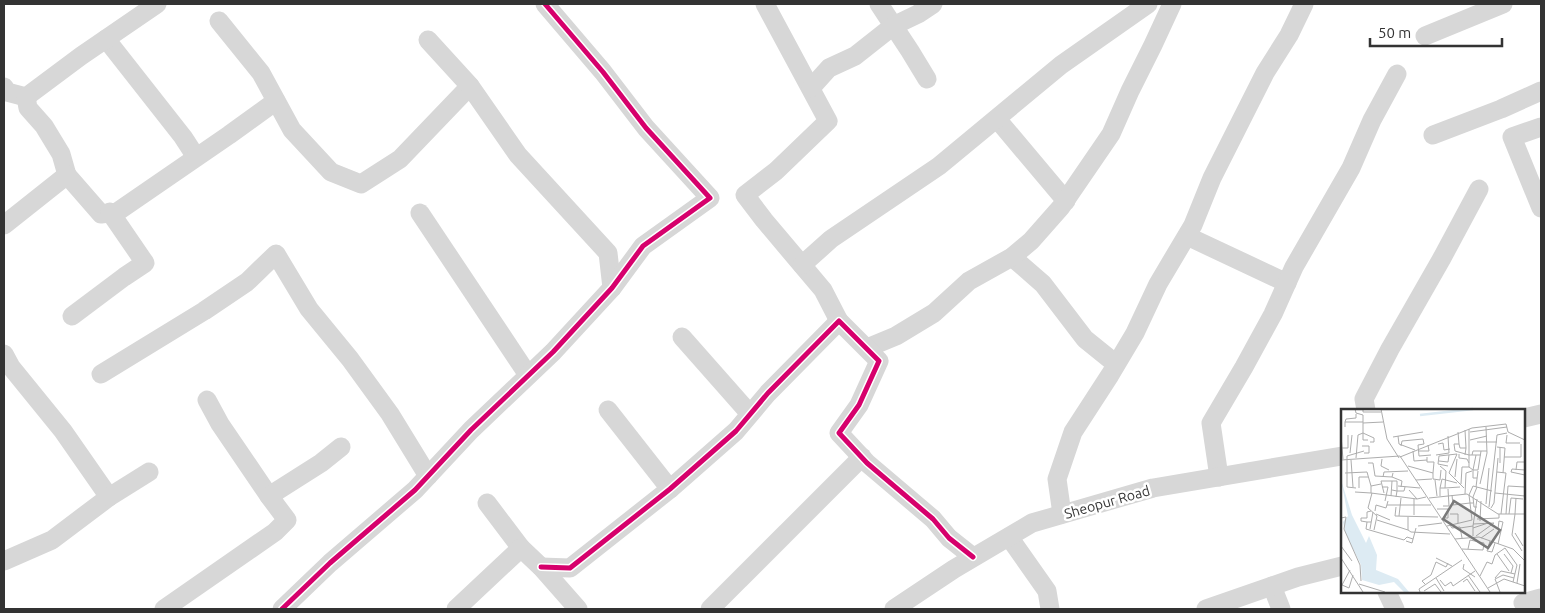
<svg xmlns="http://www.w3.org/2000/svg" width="1545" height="613" viewBox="0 0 1545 613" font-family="Ubuntu,sans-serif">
  <rect width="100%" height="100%" fill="#fff"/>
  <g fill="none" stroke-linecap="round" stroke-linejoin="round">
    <g stroke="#d7d7d7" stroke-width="19">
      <path d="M765 4 828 121 776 171 745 195 764 220 823 290 839 321"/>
      <path d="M879 4 910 51 927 79"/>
      <path d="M219 21 261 73 292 130 331 172 361 184 400 159 470 86"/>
      <path d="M1425 36 1503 4"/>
      <path d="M106 39 183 137 196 157"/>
      <path d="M428 40 470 86 518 155 608 253 612 288"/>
      <path d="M4 87 7 92 26 97 81 56 157 4"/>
      <path d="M811 88 829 68 855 56 893 26 918 14 933 4"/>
      <path d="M26 97 28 108 44 126 61 154 67 175"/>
      <path d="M997 119 1066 201"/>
      <path d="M1541 127 1512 137 1541 208"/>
      <path d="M1433 135 1501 109 1541 91"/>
      <path d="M420 213 528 375"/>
      <path d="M4 225 67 175 101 214 117 212 229 135 276 101"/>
      <path d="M1187 236 1287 283"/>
      <path d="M1012 257 1043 284 1085 339 1116 364"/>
      <path d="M802 265 831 239 939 166 1061 65 1148 4"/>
      <path d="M72 316 124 277 145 263 110 212"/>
      <path d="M682 337 750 414"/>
      <path d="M867 348 896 336 934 313 969 281 1012 257 1031 241 1061 207 1111 134 1130 91 1153 45 1172 4"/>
      <path d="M4 354 11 367 63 431 109 497 52 540 4 561"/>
      <path d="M101 374 204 311 247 282 276 254 309 309 350 359 390 414 428 476"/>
      <path d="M207 400 220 424 269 496"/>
      <path d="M608 410 670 489"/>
      <path d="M1366 410 1364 399 1390 349 1442 258 1479 189"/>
      <path d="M1524 418 1541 414"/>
      <path d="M1219 477 1211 423 1244 367 1273 314 1294 267 1351 168 1372 120 1397 74"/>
      <path d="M109 497 149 472"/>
      <path d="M487 503 521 548"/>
      <path d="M1062 514 1057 479 1073 432 1110 375 1135 333 1158 284 1193 225 1212 178 1265 73 1289 35 1304 4"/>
      <path d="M1009 537 1047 591 1050 609"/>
      <path d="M541 567 570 568 670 489 736 431 768 393 839 321 879 361 859 405 839 433 867 463 933 519 949 538 973 557"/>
      <path d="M1272 586 1281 609"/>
      <path d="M1387 592 1395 609"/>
      <path d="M1523 603 1541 598"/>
      <path d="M164 609 275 532 287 520 269 496 321 463 341 447"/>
      <path d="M282 609 330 563 415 490 471 430 553 352 612 288 643 246 710 198 646 128 603 72 545 4"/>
      <path d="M456 609 521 548 541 567 578 609"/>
      <path d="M710 609 862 457"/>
      <path d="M894 609 954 569 1032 523 1153 488 1342 456"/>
      <path d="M1206 609 1298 577 1342 566"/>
    </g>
    <g stroke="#fff" stroke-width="8">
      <g id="cycleway">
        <path d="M541 567 570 568 670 489 736 431 768 393 839 321 879 361 859 405 839 433 867 463 933 519 949 538 973 557"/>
        <path d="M282 609 330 563 415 490 471 430 553 352 612 288 643 246 710 198 646 128 603 72 545 4"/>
      </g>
    </g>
    <use href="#cycleway" stroke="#d6006c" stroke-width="5"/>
  </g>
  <g text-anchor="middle" stroke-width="5" stroke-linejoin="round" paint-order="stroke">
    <g font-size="14" fill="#333" stroke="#fff">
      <text transform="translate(1107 502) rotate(-16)" y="5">Sheopur Road</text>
    </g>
  </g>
  <g transform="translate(1341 409)">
    <rect width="184" height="184" fill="#fff"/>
    <path d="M0 71 11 106 25 134 28 127 36 146 35 161 57 170 68 183H63L53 173 38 176 21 171 20 156 4 123 2 113 7 107Z" fill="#ddebf3"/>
    <path fill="none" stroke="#ddebf3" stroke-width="2.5" d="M79 6 132 0"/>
    <path fill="none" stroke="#adadad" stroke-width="1" d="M14 0 15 4 22 6V14L42 13M22 0V3H40M40 0 46 30 58 49M4 13 5 10 15 9V5M22 14V24L33 29V33H29M4 18V13H22M124 21 125 39M117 23 118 35H113L114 42 128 46V20M129 23 166 18M166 26 165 34H179M0 27 2 50M57 27 58 35 74 41M52 28 82 23M129 31 146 27M136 33H156M97 35 102 34 103 41 109 40M118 35 119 39H125L124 46M21 37H28V44H23M60 37 61 32 82 30 83 35 77 36 78 47 90 46M156 38 164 39 162 64M1 39H7V26M72 42 73 52 86 51M78 42H88L87 36M9 44 11 26M116 45 108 64 123 79M118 45V49L126 50 128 54M95 46 108 44 107 27M131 46 132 42H146M135 46 132 61H137L140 42M59 48 131 19 165 15 167 23 184 31M86 48V53H93L92 64M163 48H180V35M15 49 17 26 22 24V31H27M41 50 40 57 48 61M0 51 59 47 149 183M10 51 12 78M98 52 107 53 108 46M27 54H32L34 67 51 68 52 64M159 54V38M67 57 92 64V70L99 71 100 61M99 57 105 62 104 79H99V87M107 57 97 55 98 47 116 45M175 61 176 53H184M184 61 171 60 170 63 184 66M156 63 165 64 160 105M4 64 26 63 30 77M42 68 43 63 67 62M51 68 61 72 60 78M114 68 116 50M136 69H132V61L128 58V46H140M75 71 91 70M94 71 96 87M120 75 121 58H128M139 75 146 44 145 18M57 77 79 79M41 78H47L44 92M135 78 137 62M136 78 132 88 133 98H136M15 79 6 78V47L23 42M18 79V68H27M99 79 101 70 116 74M104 79 119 78M68 81 76 90 85 88M14 83 30 84V77L40 75M30 84 76 90M31 84 27 99 36 107 33 121M43 84 40 72H56V82L51 81M154 84 184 87M124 85 125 64 131 62M50 87 51 72M55 88 56 82H63L64 78M88 89 126 85 157 105H184M73 90V106M132 94H129L128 86 132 77 151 82M145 95 148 59M46 96H90M102 97H108L107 80M55 98 54 107 97 108M148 98 156 26 166 24M150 99 153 94 157 49M96 100H107V109H102M34 102 35 96 45 99 47 92M35 105 49 111M109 105H117V114M165 105 167 77 184 78M168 105 170 89 182 90M174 105 171 126 181 142M174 105 175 89M58 107 60 89M67 108V121L70 123 109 125M0 109 5 108 3 120 19 156 20 172M136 110 158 109V105M36 111 67 121M139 112 140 92M26 113 20 112V109H26V103L30 102M30 113H26L25 120 63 131 66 128 72 130M132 115 153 114 135 127M109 116 111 119 119 118 121 129M77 117 101 114M106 117 131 111 129 94 112 96 111 86M132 117 136 90M119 119 132 117V127M132 119 147 114M29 120 32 103M157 120 158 112 162 113 157 135M174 124 182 137M140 129 153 120M114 130 138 128 172 140 184 152M65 132 71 134 75 119M149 132 146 142 151 143 154 134M0 137 11 152M164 139 176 156 172 173M121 140 142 141 143 134 129 131 127 140M156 145 168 162M163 145 172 157 170 164M0 149 22 183M95 149 111 157M123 155 122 160 134 168M9 161 1 176 8 179 12 166M127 166 139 183M139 167 146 153 151 155 154 146 164 139M95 169 103 182M154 169 160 162 174 165M99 171 104 177 110 173 112 177 134 162M122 173 126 170 134 182M176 174 179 155M18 175 44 183M84 175 81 172 90 166 95 153 105 158 107 154M147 179 163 170 184 177M83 182 94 175 100 183M79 183 78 180 121 151M159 183 154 170 162 166 173 169"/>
    <path fill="#7a7a7a" fill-opacity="0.15" stroke="#7a7a7a" stroke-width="2.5" d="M113 92 159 121 147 139 102 110Z"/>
    <rect width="184" height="184" fill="none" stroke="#333" stroke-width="2.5"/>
  </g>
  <rect width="1545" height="613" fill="none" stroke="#333333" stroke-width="10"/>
  <path d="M1370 38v8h132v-8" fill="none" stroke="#333333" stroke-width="2.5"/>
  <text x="1378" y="38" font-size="15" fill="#333333" stroke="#ffffff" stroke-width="4" paint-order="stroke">50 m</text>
</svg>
